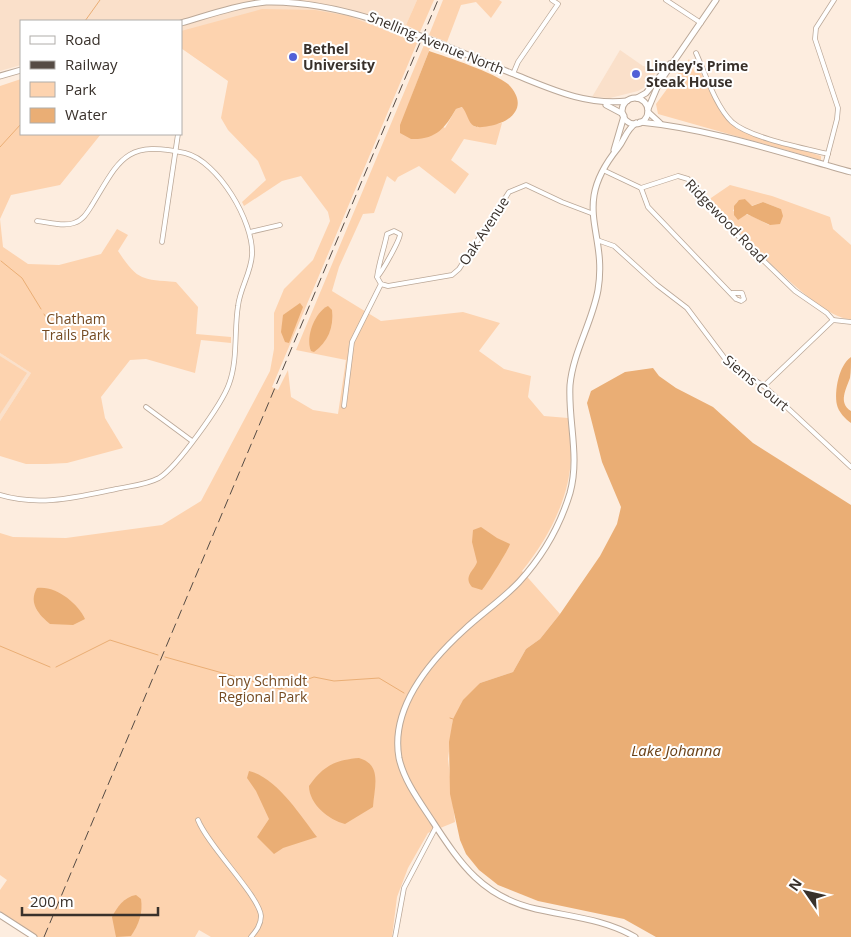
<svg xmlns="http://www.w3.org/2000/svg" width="851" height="937" viewBox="0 0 851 937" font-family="'Open Sans',sans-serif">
  <rect width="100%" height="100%" fill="#fdeddf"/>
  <g fill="#fae0ca">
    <path d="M0 0H417L366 116 229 81 181 48V21H21V65L0 71Z"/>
    <path d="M620 50 643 66 654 68 657 71 645 87 638 91 610 98 592 97Z"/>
    <path d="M0 353 31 373 0 421Z"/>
  </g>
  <g fill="#fdd3af" fill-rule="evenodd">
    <path d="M417 0H434L420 32 406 25Z"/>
    <path d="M443 0H499L502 2 491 18 476 2 461 5 447 42 429 35Z"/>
    <path d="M262 9 315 10 349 16 417 43 272 387 278 390 288 370 291 397 313 410 338 414 346 360 296 350 424 45 430 48 409 103 445 128 456 109 463 107 475 127 502 123 496 145 464 139 451 160 469 174 455 194 419 166 398 177 395 182 387 176 374 213 363 214 339 267 332 291 381 321 463 312 500 323 479 351 504 369 531 376 528 397 544 416 568 418C569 430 571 443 571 456 570 498 548 539 522 571L560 614 540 639 526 649 513 672 480 683 453 719 448 759 455 822 428 833 408 868 397 897 392 937H211L199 930 195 937H38L0 911V890L7 880 0 875V533L13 537 66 538 162 525 201 501 270 371 274 349V313L284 289 313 260 330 221 328 212 301 176 282 181 244 206 242 202 266 180 258 161 228 130 221 118 228 81 181 48V31Z"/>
    <path d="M689 59 695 73H701L721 113 737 129 821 156V160L658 114 656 104Z"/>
    <path d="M21 79V134H101L60 185 11 195 0 219 3 247 28 264 59 265 101 254 117 229 128 235 118 251C138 281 141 279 176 282L198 307 196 334 231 337V343L201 340 195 373 146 359 130 360 101 397 105 418 123 448 67 463 47 464H26L0 456V421L31 373 0 353V86Z"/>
    <path d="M730 185 772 196 830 217 833 229 851 245V319C820 322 732 224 708 200ZM745 199 751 206 763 202 781 209 769 225 752 216 733 211 737 202Z"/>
    <path d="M0 356 27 373 0 414Z"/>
  </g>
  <g fill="#eaae75">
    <path d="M429 51C447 57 495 73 508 84 529 105 513 122 489 126 484 127 478 128 474 126 468 123 467 112 462 107L456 109C445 128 436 140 411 139L400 133V125Z"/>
    <path d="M745 199 752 206 763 202 781 209 783 216 780 224 770 225 747 214 738 220 734 215V206L739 200Z"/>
    <path d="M300 303 303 307 289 343 285 342 281 332 283 315Z"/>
    <path d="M328 306 332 310C334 327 328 342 314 352L311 351C305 337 315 312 328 306Z"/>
    <path d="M851 357C851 363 851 372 850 378 846 389 838 403 851 411V423C846 420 838 411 837 405 834 391 839 365 851 357Z"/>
    <path d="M653 368 659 376 676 388 713 407 753 443 851 505V937H656L624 919 538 901 498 885 479 870 466 854 460 840 450 794 449 742 453 719 463 700 480 683 513 672 526 649 540 639 560 614 600 556 617 524 621 507 602 462 587 403 591 391 625 372Z"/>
    <path d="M481 527 497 538 510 544C510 547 486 586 482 590L472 587C463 576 474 571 477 562L472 542 473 530Z"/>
    <path d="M37 588C55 585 78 603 85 619L73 625 50 624C39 615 28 603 37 588Z"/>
    <path d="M359 758C383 765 374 788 373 807L345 824C329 820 309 804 309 786 323 766 335 760 359 758Z"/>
    <path d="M249 771C276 777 301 816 317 837L283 848 274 854 257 837 269 819 256 791 247 778Z"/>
    <path d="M136 895 141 899C143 913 139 924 131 936L116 937 112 917C117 907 124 897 136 895Z"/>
  </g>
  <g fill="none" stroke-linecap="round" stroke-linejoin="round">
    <g stroke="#eaae75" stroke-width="1">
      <path d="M85 21 100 0"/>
      <path d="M0 147 21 124"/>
      <path d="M1 261 22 278 41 309"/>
      <path d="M44 314 47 319"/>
      <path d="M0 646 50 667"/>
      <path d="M165 657 280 689 314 677 334 681 379 678 404 693"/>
      <path d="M56 667 110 640 158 655"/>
      <path d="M450 718 453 719"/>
    </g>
    <g stroke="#bba898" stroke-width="5.5">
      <g id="street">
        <path d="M666 0 701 23"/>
        <path d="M696 53C705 73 716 107 732 122 750 138 803 148 828 154"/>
        <path d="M513 74 518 62 558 4 552 0"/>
        <path d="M825 165 837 119 838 108 815 39 816 28 834 0"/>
        <path d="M603 170 641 188 678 176 688 179 739 237 795 291 827 313 833 320"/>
        <path d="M641 188 648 207 736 299 741 301 744 299 742 293H732"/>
        <path d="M250 232 280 225"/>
        <path d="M597 240 614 246 657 285 687 308 729 364 764 386 851 467"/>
        <path d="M162 242 178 134"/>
        <path d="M377 277C382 272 400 240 400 234L394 231 387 234C384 249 379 262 377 277L381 284 388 286 452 275 459 269 509 192 526 185 562 202 591 213"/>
        <path d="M764 386 833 320 851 322"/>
        <path d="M344 406 352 342 381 284"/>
        <path d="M146 407 192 441"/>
        <path d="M0 495C39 507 77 497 116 489 130 486 146 485 159 478 177 467 222 404 229 384 238 360 234 331 238 306 240 288 251 273 252 255 254 222 218 161 185 153 125 140 120 159 92 205 87 213 83 220 74 223 63 227 48 222 37 221"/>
        <path d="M198 820C208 846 260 897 261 916 261 925 256 931 251 937"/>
        <path d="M395 937 404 888 436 827"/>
      </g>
    </g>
    <g stroke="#bba898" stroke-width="7">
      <g id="secondary">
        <path d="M181 23C209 15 237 5 266 2 348 0 436 42 511 73 549 88 585 106 627 101"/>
        <path d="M0 76 21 70"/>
        <path d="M637 98 646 93 670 64"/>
        <circle cx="635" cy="111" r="13"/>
        <path d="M606 105 623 114"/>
        <path d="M648 109 659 83 716 0"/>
        <path d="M648 112 660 123"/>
        <path d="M640 122C711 129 782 153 851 172"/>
        <path d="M614 150 624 116"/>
        <path d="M0 915 34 937"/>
        <path d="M635 937C604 919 571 917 536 909 483 897 461 865 433 822 420 802 404 781 399 758 390 708 430 661 464 630 482 613 502 600 519 582 542 557 560 526 570 493 580 456 568 422 570 385 573 352 592 323 598 290 608 230 570 207 618 148 625 139 626 130 636 123"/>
      </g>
    </g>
    <use href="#street" stroke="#fff" stroke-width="4"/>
    <use href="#secondary" stroke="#fff" stroke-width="5"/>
    <path stroke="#564c45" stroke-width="1" stroke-dasharray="10 5" stroke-linecap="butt" d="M44 937 438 0"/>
  </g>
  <g fill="#5261d7" stroke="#fff" stroke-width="2">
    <circle cx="293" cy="57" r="5"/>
    <circle cx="636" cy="74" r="5"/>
  </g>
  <g text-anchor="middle" stroke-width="4" stroke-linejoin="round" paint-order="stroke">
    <g font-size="14" fill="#39312b" stroke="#fff">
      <text transform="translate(436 43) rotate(22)" y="5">Snelling Avenue North</text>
      <text transform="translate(726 221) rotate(46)" y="5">Ridgewood Road</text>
      <text transform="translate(484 231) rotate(-57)" y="5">Oak Avenue</text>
      <text transform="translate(756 383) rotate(39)" y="5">Siems Court</text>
    </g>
    <g font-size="14" font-weight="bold" fill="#39312b" stroke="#fff" text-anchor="start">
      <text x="303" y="54">Bethel<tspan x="303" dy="16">University</tspan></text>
      <text x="646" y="71">Lindey's Prime<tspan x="646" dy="16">Steak House</tspan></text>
    </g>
    <g font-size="14" fill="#754b22" stroke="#fff">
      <text x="76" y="324">Chatham<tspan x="76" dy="16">Trails Park</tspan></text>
      <text x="263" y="686">Tony Schmidt<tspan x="263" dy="16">Regional Park</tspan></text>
    </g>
    <g font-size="15" font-style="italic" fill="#6a4117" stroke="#fff">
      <text x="676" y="756">Lake Johanna</text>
    </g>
  </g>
  <rect x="20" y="20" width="162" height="115" fill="#ffffff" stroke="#b0adaa"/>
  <rect x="30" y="36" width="25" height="8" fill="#ffffff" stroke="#b0adaa"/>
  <text x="65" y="45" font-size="15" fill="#39312b">Road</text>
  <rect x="30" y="61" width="25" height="8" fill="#564c45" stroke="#b0adaa"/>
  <text x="65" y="70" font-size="15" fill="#39312b">Railway</text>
  <rect x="30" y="82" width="25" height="15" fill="#fdd3af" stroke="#b0adaa"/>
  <text x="65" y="95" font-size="15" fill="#39312b">Park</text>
  <rect x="30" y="108" width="25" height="15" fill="#eaae75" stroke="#b0adaa"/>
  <text x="65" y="120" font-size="15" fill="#39312b">Water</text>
  <g transform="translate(806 892) rotate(304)" stroke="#ffffff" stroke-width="4" paint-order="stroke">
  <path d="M0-4L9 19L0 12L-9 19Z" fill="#39312b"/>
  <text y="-8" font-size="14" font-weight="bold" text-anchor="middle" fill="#39312b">N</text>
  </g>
  <path d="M22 907v8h136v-8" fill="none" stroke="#39312b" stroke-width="2.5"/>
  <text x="30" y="907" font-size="15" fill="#39312b" stroke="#ffffff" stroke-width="4" paint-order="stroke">200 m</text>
</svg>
